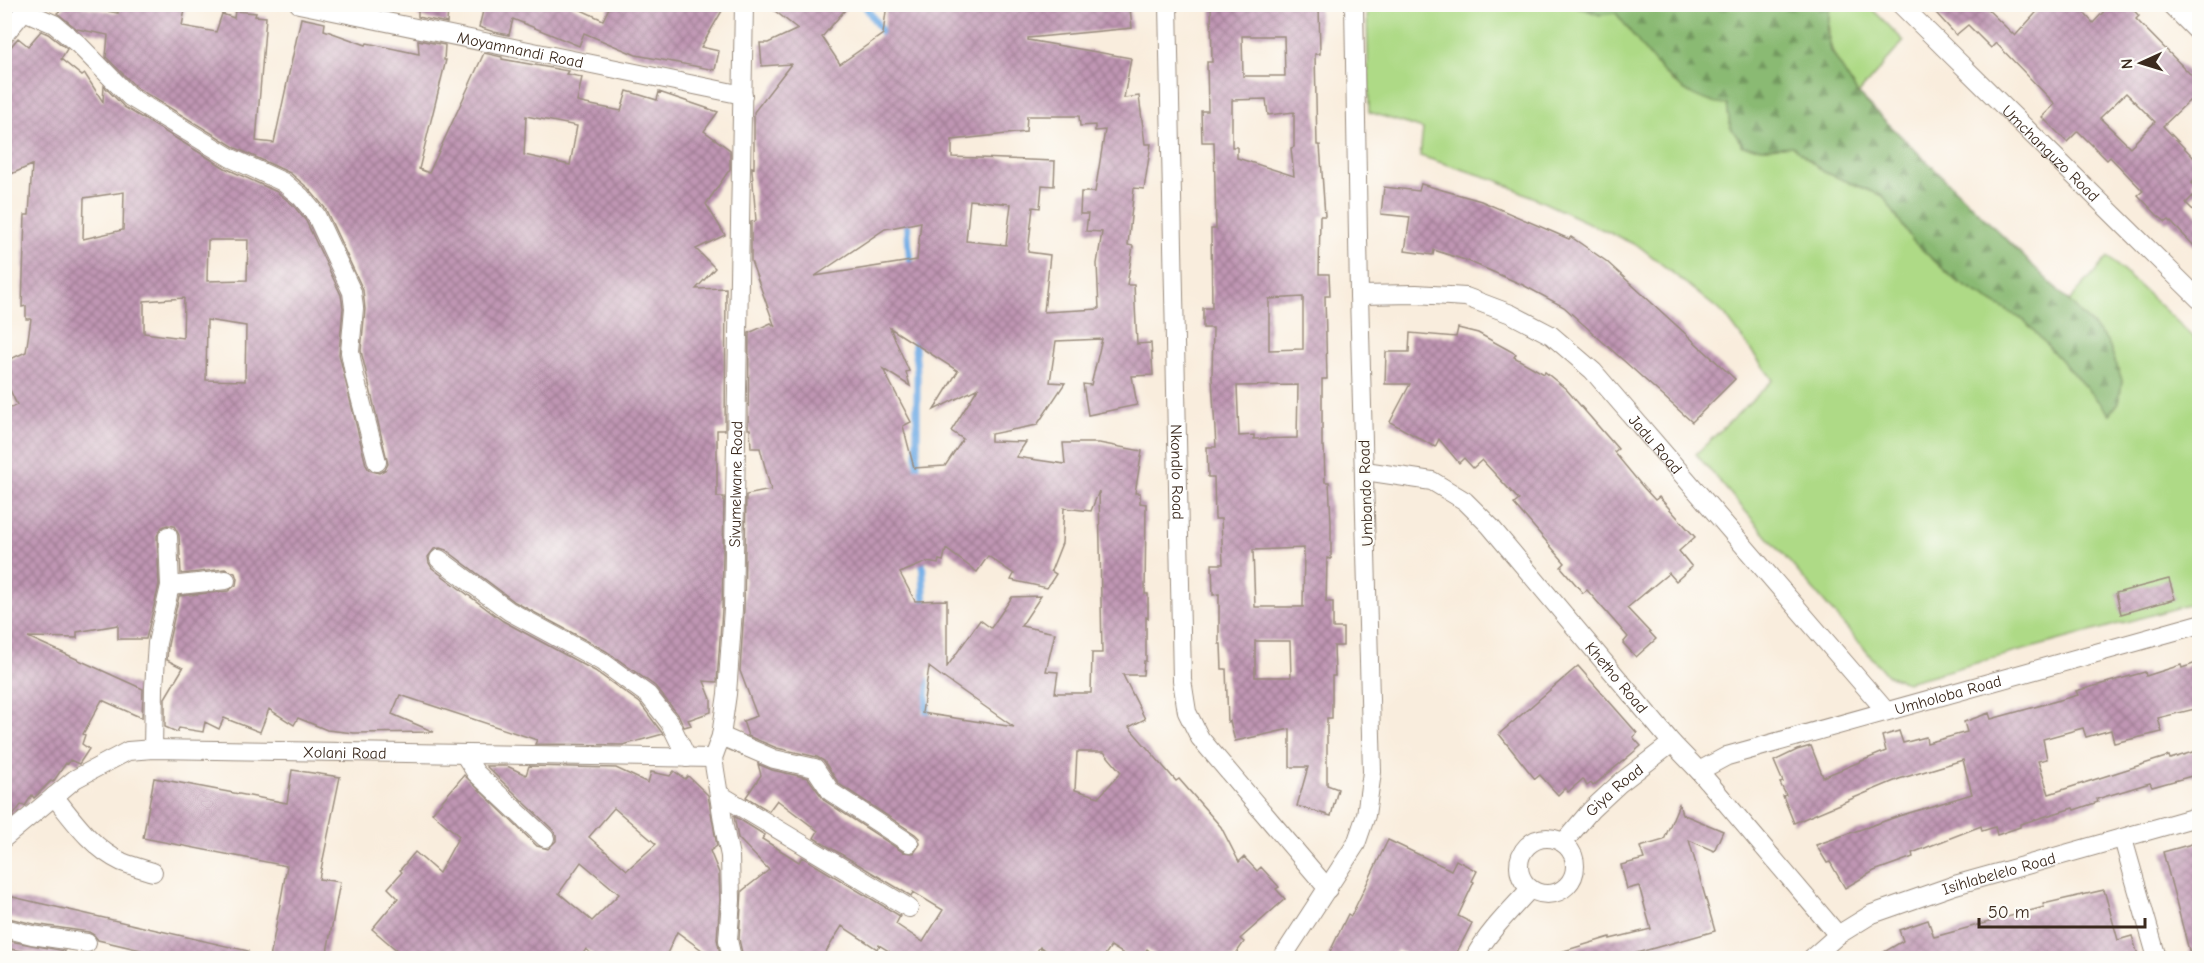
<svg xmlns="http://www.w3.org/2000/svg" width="2204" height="963" viewBox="0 0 2204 963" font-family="'Comic Neue',sans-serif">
  <defs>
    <pattern id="forest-firs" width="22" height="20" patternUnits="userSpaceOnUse" patternTransform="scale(1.5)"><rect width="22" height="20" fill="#8aba73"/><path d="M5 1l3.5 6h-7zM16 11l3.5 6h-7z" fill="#72975e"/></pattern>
    <pattern id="building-cross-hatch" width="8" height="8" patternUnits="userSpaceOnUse" patternTransform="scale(1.5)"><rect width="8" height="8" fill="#c096b4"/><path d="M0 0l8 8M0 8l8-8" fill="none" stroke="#9d7b92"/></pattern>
  </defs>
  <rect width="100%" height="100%" fill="#fdfcf7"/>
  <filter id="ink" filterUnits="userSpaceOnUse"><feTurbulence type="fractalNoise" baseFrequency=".0167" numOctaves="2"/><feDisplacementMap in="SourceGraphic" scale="12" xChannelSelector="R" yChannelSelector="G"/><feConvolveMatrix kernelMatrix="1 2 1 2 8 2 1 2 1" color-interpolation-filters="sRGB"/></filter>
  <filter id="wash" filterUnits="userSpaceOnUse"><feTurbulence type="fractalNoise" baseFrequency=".008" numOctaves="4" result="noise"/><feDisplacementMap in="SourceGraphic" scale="24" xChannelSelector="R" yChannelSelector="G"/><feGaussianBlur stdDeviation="1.35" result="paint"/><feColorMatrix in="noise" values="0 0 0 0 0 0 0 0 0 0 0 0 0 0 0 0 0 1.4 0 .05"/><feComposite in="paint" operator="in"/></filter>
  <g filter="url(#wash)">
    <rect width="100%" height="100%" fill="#f9eddd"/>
    <g fill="#aeda86" stroke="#748252" stroke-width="1.5">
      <path d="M1576 4 1578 7 1616 13 1672 82 1718 103 1727 104 1730 126 1743 146 1765 148 1793 146 1824 172 1883 196 1913 241 1956 281 2025 321 2110 414 2119 402 2122 380 2108 342 2069 301 2108 257 2199 342V602L1907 682 1887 675 1696 454 1773 380 1725 315 1640 247 1496 180 1420 156 1423 129 1369 112 1367 5Z"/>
      <path d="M1830 5H1868L1904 41 1858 94C1834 56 1825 52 1830 5Z"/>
    </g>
    <path fill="url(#forest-firs)" stroke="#627248" stroke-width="1.5" d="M1686 5C1693 9 1704 10 1712 4L1830 5 1827 32 1831 51 1858 94 2069 301 2108 342 2122 380 2119 402 2110 414 2025 321 1956 281 1913 241 1883 196 1824 172 1793 146 1765 148 1743 146 1730 126 1727 104C1674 102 1646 50 1616 13L1600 15 1578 7 1576 5Z"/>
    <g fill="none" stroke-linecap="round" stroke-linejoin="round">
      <g stroke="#76afe6" stroke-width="7">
        <path d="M864 4 888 41"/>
        <path d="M907 215 910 270"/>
        <path d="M914 335 917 373V477"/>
        <path d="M922 557 925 608"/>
        <path d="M926 680 927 722"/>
      </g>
    </g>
    <g id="blocks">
      <g fill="url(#building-cross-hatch)" fill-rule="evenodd">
        <path d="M69 4 118 13 119 4H186L182 26 216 32 222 14 234 18 235 11 256 13 255 16 266 17 256 141 274 143 301 18 325 23 324 30 366 45 367 43 419 54 418 40 445 45 444 60H446L419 169 429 173 484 53 502 57V59L568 71 566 74 582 77 577 102 586 104 621 111 627 91 657 100 659 92 718 112 704 131 730 150V169L706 204 725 235 696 249 715 268 696 289 726 288 725 430H717V497H724L722 609 717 682 704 681 711 699V712L688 720 691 725 684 727 679 716 655 686 606 651 515 602 446 550 440 548 434 549 428 557 429 563 432 568 503 621 595 671 640 703 663 734 623 745 535 744 537 740 400 695 392 714 434 732 354 733 327 730 298 718 294 725 269 709 260 732 224 718 219 729 205 722 203 732 179 728 177 732 165 727V698L183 668 167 660 168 645 179 596 228 591 236 585 237 579 235 573 225 569 181 574 179 535 174 526 167 525 162 527 157 536 159 585 146 639H118V625L77 632V638L28 637 143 689 142 718 102 700 83 734 85 735 82 744 89 749 79 764 70 760 68 764 66 763 53 782 51 781 34 798 32 795 25 806 21 805 13 816 4 823V411L17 405 4 377V362L26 352 31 319H26V306L22 307 25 215H29L32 165 4 177V55L18 38 28 46 41 31 48 34 67 49 61 59 82 76 85 74 103 102 104 86 124 107 225 168 277 192 293 205 306 221 341 295 343 308 339 354 366 465 369 470 379 473 385 470 388 464 361 351 365 309 363 290 325 208 308 188 290 173 236 148 137 88 106 57 108 35 77 29 57 13ZM526 116 577 126 570 165 524 155ZM124 192 123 230 83 239 84 198ZM208 240H248L247 280 207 281ZM184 298 183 338 144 333V301ZM207 320 246 326 245 381 206 380Z"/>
        <path d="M418 4H436L448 8 447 23 418 17Z"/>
        <path d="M479 4H568L603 20 611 4H726L701 47 719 51 715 70 636 55 584 33 579 46 513 19 509 35 494 32 479 27 484 7Z"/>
        <path d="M766 4H850L822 37 840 64 883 34 887 4H1124L1125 8H1130L1132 28 1028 38V40L1131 58 1124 98 1139 96 1145 144H1151L1144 189 1134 188 1128 245 1133 246 1127 285H1134L1137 344 1151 343 1153 375 1132 376 1137 405 1088 415 1083 384 1091 385 1102 339 1056 341 1050 382 1065 383 1037 425 991 434V441L1026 442 1016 457 1065 464 1063 443H1099L1142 451 1135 493H1140V503L1146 504 1145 594H1148V618L1146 617V661H1144L1143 675H1123L1145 719 1129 727 1176 781 1179 779 1221 827 1239 862 1244 857 1257 871 1261 867 1279 887 1276 889 1285 899 1240 939 1244 942 1233 958H1159L1147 949 1141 958H1130L1111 946 1103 958H1060L1040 947 1032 958H900L879 945 877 949 842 926 822 958H743L739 939 742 891 769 870 738 838 734 816 763 834 765 835 762 839 799 862 802 857 900 916 896 924 923 942 943 910 913 892 911 896 814 838 818 831 777 800 769 811 746 797 761 775 758 764 772 770 808 778 825 801 903 852 914 853 920 844 919 838 915 834 839 784 824 761 817 757 777 748 748 736 743 721 757 716 740 671 744 609 746 495 771 490 760 448H751L750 429H748L749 333 771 323 775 327 751 261V222L756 221 752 170V167L754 168V112L791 64 762 66 760 43H768L798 29ZM1027 116H1079L1080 126 1095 125V131L1105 130 1095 192H1081L1080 214H1088L1086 231 1102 232 1097 264 1099 309 1044 312 1050 255 1028 252 1033 207 1040 208 1042 185 1054 186 1055 161 952 157V140L1026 132ZM970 200 1011 204 1006 245 966 241ZM921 222 917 260 815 276 885 229ZM890 328 958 371 934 410 978 388 951 431 963 439 945 466 914 468 903 426 911 422 883 369 910 386 906 372 909 371ZM1099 491 1102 653H1092L1091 693H1055L1058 672 1046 671 1055 633 1021 626 1041 596 1012 597 991 628 980 620 947 667V600L915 601 900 573 927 562 938 564 939 560 943 561 946 549 977 572 988 556 1014 574 1011 580 1047 588 1056 574 1051 571 1062 543 1064 508 1091 511ZM929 667 941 676 1014 727 922 713ZM1077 752H1104L1121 772 1099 797 1075 790Z"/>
        <path d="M1211 4H1319L1320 54H1315L1317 145H1320L1325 216H1320L1319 274H1329L1330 296H1325L1327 379H1322V446H1324L1325 482H1329L1331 522V559L1327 558 1326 602H1333V628H1343V646H1334L1335 676H1332V718H1327V785L1338 789 1331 816 1297 806 1308 767H1290V729L1235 741 1230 721 1228 722 1226 669H1222L1221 644H1219V594L1213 595 1212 564H1223L1221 519H1215L1214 477H1208L1207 447H1216L1212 377 1213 328H1203V308H1212L1211 229H1216L1214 142H1202L1201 111H1208L1207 62H1212ZM1242 36H1284L1285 76H1243ZM1266 99 1268 115 1294 112V147L1291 148 1294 176 1237 158V147H1232V100ZM1303 297V349L1269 350V299ZM1298 385 1297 438 1254 439V435L1239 436 1237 386ZM1304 548 1303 607H1255L1253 550ZM1255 641H1290L1291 677H1255Z"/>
        <path d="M1928 4H1982L2015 36 2044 4H2076L2093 23 2111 4H2128L2139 16 2136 19 2199 83V111L2189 101 2163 126 2199 163V176L2192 183 2199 190 2186 203 2199 216V251L2169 220 2166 222 2157 215 2138 195 2143 191 2110 157 2107 160 2078 131 2067 142 2042 117 2055 104 1996 43 1991 48 1968 25 1956 35ZM2126 93 2155 122 2130 147 2100 118Z"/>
        <path d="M1421 184 1481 201 1569 239 1571 237 1606 261 1735 379 1692 422 1564 307 1523 285 1468 261 1434 250 1433 255 1405 251 1410 217 1381 214 1384 187 1419 191Z"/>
        <path d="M1458 328 1478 333 1516 354 1514 357 1544 374 1545 372 1566 389 1618 449 1614 452 1643 487 1655 500 1659 497 1695 537 1679 551 1692 567 1676 581 1669 573 1627 608 1656 639 1636 657 1623 643 1628 637 1587 590 1583 593 1561 567 1565 563 1514 504 1519 500 1482 460 1473 468 1464 458 1459 463 1439 439 1435 447 1390 422 1410 384H1385L1386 352H1409L1410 333 1456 337Z"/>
        <path d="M2169 579 2175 599 2121 614 2116 593Z"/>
        <path d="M2199 662V708L2158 718 2162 732 2114 743 2111 730 2086 737 2083 728 2043 739 2047 759 2038 761 2049 794 2169 756 2170 759 2199 750V774L2152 787 2150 783 2097 799 2098 802 2074 810 2073 808 2020 824V827L1997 835 1995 827 1982 831 1981 826 1912 853 1913 857 1874 871 1845 888 1830 862 1827 863 1816 845 1899 816 1972 794 1963 760 1899 779 1794 823 1783 796 1786 795 1780 783 1783 782 1774 761 1797 750 1811 746 1823 777 1886 751 1882 736 1899 731 1903 743 1926 737 1927 743 1967 732 1964 722 1989 713 1991 719 2078 695 2076 691 2102 684 2145 672 2146 676 2181 665 2182 668Z"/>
        <path d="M1578 666 1637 733 1633 737 1641 746 1593 786 1591 783 1587 786 1583 779 1568 792 1565 788 1558 795 1540 775 1535 779 1499 734Z"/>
        <path d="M486 766H507L526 775 529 766 616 768 648 783 651 772 670 776 674 771 685 779 688 776 708 795 717 846 710 851 719 873 720 900 717 939 721 958H713L677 932 665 958H597L586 949 580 958H406L372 929 398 898 388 888 402 872 400 870 415 852 439 873 459 836 432 813 464 775 537 846 548 849 556 841V835L553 830ZM614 808 656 844 627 870 589 837ZM581 862 619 894 592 921 559 893Z"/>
        <path d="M292 770 340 777 319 879 340 882 326 958H270L287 866 143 838 154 778 287 803Z"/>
        <path d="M1679 804 1682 814 1723 831 1714 851 1689 840 1715 931 1633 954 1635 958H1555L1554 954 1610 937V939L1651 929 1639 886 1627 889 1621 865 1644 859 1640 847 1664 840Z"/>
        <path d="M1388 840 1451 870 1456 860 1477 871 1472 881 1474 882 1458 916 1472 923 1454 958H1415L1397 950 1392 958H1327L1348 914 1351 916Z"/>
        <path d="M2199 842V958H2191L2163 852Z"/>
        <path d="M2104 890 2118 940 2132 936 2139 958H1874L1903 941 1899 930 1928 920 1934 937 2044 907 2043 904Z"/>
        <path d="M4 895 248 951 247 958H175L98 940 94 935 89 932 34 924 4 917Z"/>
        <path d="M4 940 65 951 64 958 4 948Z"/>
      </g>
    </g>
  </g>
  <g filter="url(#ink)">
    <use href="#blocks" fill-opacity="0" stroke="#9a8c7e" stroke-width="1.5"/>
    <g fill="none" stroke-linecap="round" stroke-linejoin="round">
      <g stroke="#9a8c7e" stroke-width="20">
        <g id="minor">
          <path id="s1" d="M299 4 743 95"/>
          <path id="s2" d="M1168 4 1182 680 1187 712 1200 738 1328 889"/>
          <path id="s3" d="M1900 4 2200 300"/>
          <path d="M2170 4 2200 34"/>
          <path d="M24 11 54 24 78 44 130 97 231 158 283 182 301 197 316 215 352 292 354 308 350 352 355 378 377 462"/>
          <path d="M4 35 30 4"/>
          <path id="s4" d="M1359 295 1416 294 1466 297 1511 314 1551 335 1593 371 1886 711"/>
          <path id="s5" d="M1365 471 1432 481 1465 501 1490 526 1672 743 1699 771 1838 935"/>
          <path d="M439 559 509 611 601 661 648 695 670 723 687 758"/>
          <path d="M170 586 226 580"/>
          <path d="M721 736 774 759 815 768 831 792 909 843"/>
          <path d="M153 749 154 688 157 643 170 586 168 536"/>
          <path d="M464 754 476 773 545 838"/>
          <path id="s6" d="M1699 771 1727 756 2200 624"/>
          <path d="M719 794 909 908"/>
          <path d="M54 796C73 820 93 849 122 862 132 866 143 869 153 872"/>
          <circle cx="1547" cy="866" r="28"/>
          <path id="s7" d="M4 838 75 779 128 751 153 749 713 758"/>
          <path d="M2123 839 2157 958"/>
          <path id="s8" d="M1563 843 1591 810 1620 783 1672 743"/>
          <path d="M4 928 32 935 87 943"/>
          <path id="s9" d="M732 958 728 940 731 900 730 856 724 827 713 758 721 736 727 694 733 609 744 4"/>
          <path d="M1282 958 1356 844 1366 815 1372 772 1359 295 1354 4"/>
          <path d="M1474 958C1488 932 1510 911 1530 889"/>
          <path id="s10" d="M1812 958 1838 935 1872 914 1955 885 2200 816"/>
        </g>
      </g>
      <use href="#minor" stroke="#fff" stroke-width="18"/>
    </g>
  </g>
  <g text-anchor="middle" stroke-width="4.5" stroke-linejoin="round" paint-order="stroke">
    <g font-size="16" fill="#3b2a1e" stroke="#fdfcf7">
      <text dy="6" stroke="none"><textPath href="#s1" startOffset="226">Moyamnandi Road</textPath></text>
      <text dy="6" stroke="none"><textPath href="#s3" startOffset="212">Umchanguzo Road</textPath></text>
      <text dy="6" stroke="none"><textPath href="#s4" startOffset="352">Jadu Road</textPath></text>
      <text dy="6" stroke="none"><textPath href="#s2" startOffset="468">Nkondlo Road</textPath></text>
      <text dy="6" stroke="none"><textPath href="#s9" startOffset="478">Sivumelwane Road</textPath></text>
      <text transform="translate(1365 493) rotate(-92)" y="6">Umbando Road</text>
      <text dy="6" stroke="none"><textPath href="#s5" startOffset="339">Khetho Road</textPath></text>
      <text dy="6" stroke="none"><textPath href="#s6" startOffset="261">Umholoba Road</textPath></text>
      <text dy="6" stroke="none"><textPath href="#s7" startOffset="369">Xolani Road</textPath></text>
      <text dy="6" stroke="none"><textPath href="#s8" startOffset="74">Giya Road</textPath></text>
      <text dy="6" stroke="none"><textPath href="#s10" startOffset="208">Isihlabelelo Road</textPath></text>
    </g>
  </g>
  <rect width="2204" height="963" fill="none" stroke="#fdfcf7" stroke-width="24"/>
  <g transform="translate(2141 63) rotate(266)" stroke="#fdfcf7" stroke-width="4.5" paint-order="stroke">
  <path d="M0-4.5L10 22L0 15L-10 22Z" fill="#3b2a1e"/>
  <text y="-9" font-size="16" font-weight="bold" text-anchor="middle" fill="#3b2a1e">N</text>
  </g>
  <path d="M1979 918v9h166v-9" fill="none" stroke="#3b2a1e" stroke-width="3"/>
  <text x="1988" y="918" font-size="18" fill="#3b2a1e" stroke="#fdfcf7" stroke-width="4.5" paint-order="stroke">50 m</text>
</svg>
